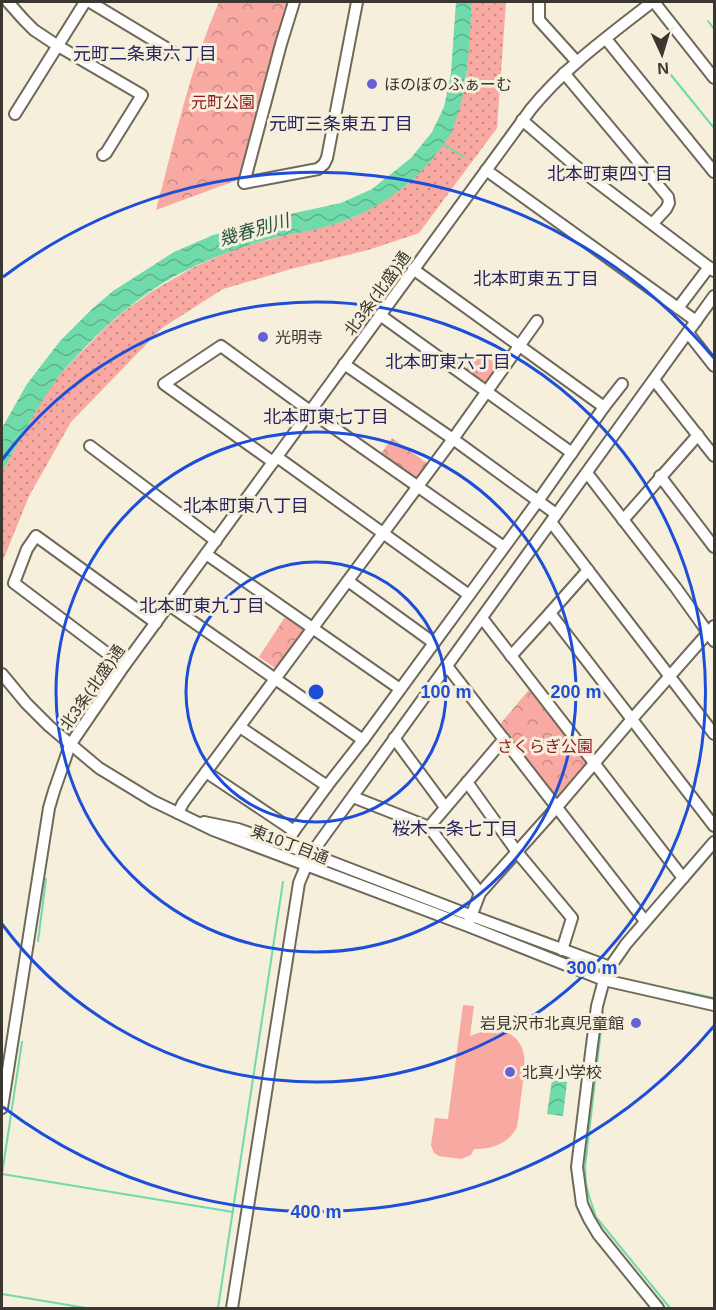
<svg xmlns="http://www.w3.org/2000/svg" width="716" height="1310" viewBox="0 0 716 1310" font-family="Arial,'Noto Sans JP',sans-serif">
  <defs>
    <pattern id="grass-dots" width="8" height="8" patternUnits="userSpaceOnUse" patternTransform="scale(1.5)"><rect width="8" height="8" fill="#f7a9a2"/><path d="M2 2h.1M6 6h.1" fill="none" stroke="#c98a84" stroke-width="1.8" stroke-linecap="round"/></pattern>
    <pattern id="forest-crowns" width="20" height="18" patternUnits="userSpaceOnUse" patternTransform="scale(1.5)"><rect width="20" height="18" fill="#f7a9a2"/><path d="M2 6a3 3 0 1 1 6 0M12 15a3 3 0 1 1 6 0" fill="none" stroke="#c98a84"/></pattern>
    <pattern id="water-waves" width="16" height="10" patternUnits="userSpaceOnUse" patternTransform="scale(1.5)"><rect width="16" height="10" fill="#70dbaa"/><path d="M0 5q4-4 8 0t8 0" fill="none" stroke="#5db28b"/></pattern>
  </defs>
  <rect width="100%" height="100%" fill="#f5efdc"/>
  <path fill="url(#grass-dots)" d="M472 2H506L497 128 419 233 368 250 291 269 223 289 162 328 71 422 29 496 2 563V473L40 403 60 374 107 326 126 310 151 292 192 268 235 249 282 236 325 227 353 218 408 184 466 82Z"/>
  <g fill="url(#forest-crowns)">
    <path d="M219 2H288L240 179 156 210C175 140 190 68 219 2Z"/>
    <path d="M479 351 503 369 486 391 463 373Z"/>
    <path d="M392 438 431 466 417 486 378 458Z"/>
    <path d="M285 617 303 630 275 668 259 657Z"/>
    <path d="M533 685 594 764 557 807 496 729Z"/>
  </g>
  <path fill="#f7a9a2" d="M463 1005 474 1006 470 1036C482 1031 494 1027 506 1032 530 1042 525 1069 522 1090 520 1102 519 1115 517 1127 509 1144 491 1149 474 1149L471 1155 461 1159 439 1156 434 1153 431 1145 435 1118 448 1119Z"/>
  <g fill="url(#water-waves)">
    <path d="M456 2H472C469 45 469 90 452 131 450 136 446 141 442 146 415 186 372 214 325 227 311 231 296 233 281 236 250 244 220 254 191 268 148 288 109 321 77 356 71 362 64 369 59 376 37 406 20 440 2 473V428L27 384 60 341 92 309 113 291 174 252 211 236 253 222 341 203 372 189 411 158 432 132 444 107 451 73Z"/>
    <path d="M552 1080 567 1082 563 1116 547 1114Z"/>
  </g>
  <g fill="none" stroke-linecap="round" stroke-linejoin="round">
    <g stroke="#70dbaa" stroke-width="2">
      <path d="M708 21 714 29"/>
      <path d="M671 75 714 128"/>
      <path d="M441 143 464 157"/>
      <path d="M38 941 46 879"/>
      <path d="M682 991 714 998"/>
      <path d="M603 1013 585 1167 586 1184 589 1196 596 1217 670 1308"/>
      <path d="M2 1174 233 1212"/>
      <path d="M2 1174 22 1042"/>
      <path d="M2 1294 86 1308"/>
      <path d="M218 1308 283 882"/>
    </g>
    <g stroke="#6e6958" stroke-width="14">
      <g id="minor">
        <path d="M8 2 24 20 34 30 58 46 142 95 106 153 103 155"/>
        <path d="M90 2 173 52"/>
        <path d="M294 2 281 44 244 183 318 169 324 164 327 158 357 2"/>
        <path d="M539 2V20L577 62"/>
        <path d="M654 2 714 78"/>
        <path d="M606 39 714 172"/>
        <path d="M564 73 668 197 669 203 666 209 653 223"/>
        <path d="M15 114 85 2"/>
        <path d="M522 120 573 164 714 271"/>
        <path d="M486 170 696 321"/>
        <path d="M678 308 709 267"/>
        <path d="M380 315 572 453"/>
        <path d="M688 333 714 366"/>
        <path d="M344 364 453 439 556 514"/>
        <path d="M654 380 714 456"/>
        <path d="M604 407 622 384"/>
        <path d="M90 446 216 541"/>
        <path d="M277 457 469 595"/>
        <path d="M273 462 164 384 221 346 310 411 504 547"/>
        <path d="M587 473 676 588 714 641"/>
        <path d="M660 476 714 547"/>
        <path d="M623 520 698 435"/>
        <path d="M551 522 714 734"/>
        <path d="M206 554 400 689"/>
        <path d="M588 570 550 613 714 826"/>
        <path d="M348 581 434 643"/>
        <path d="M169 605 363 740"/>
        <path d="M482 618 683 878"/>
        <path d="M511 656 550 613"/>
        <path d="M124 666 14 583 27 549 36 536 156 623"/>
        <path d="M447 666 645 921"/>
        <path d="M2 674 26 703 49 726 99 768 153 801 213 830 468 926 604 980 714 1005"/>
        <path d="M240 727 327 786"/>
        <path d="M394 738 445 807"/>
        <path d="M206 772 294 831"/>
        <path d="M467 782 517 852 572 918 562 950"/>
        <path d="M353 797 429 827 480 893"/>
        <path d="M178 813 183 803 453 439 537 321"/>
        <path d="M204 822 238 829 311 854 472 916 610 967"/>
        <path d="M429 827 504 739"/>
        <path d="M286 845 294 831 327 786 363 740 538 501 604 407 413 269"/>
        <path d="M469 922 480 893 557 807 632 719 714 626"/>
        <path d="M2 1108 49 808 54 791 70 745 124 666 531 109C565 67 610 35 652 2"/>
        <path d="M232 1308 299 883 311 854 714 296"/>
        <path d="M658 1308 598 1234 589 1219 582 1204 577 1167 591 1053 597 1006 604 980 610 967 626 944 714 842"/>
      </g>
    </g>
    <use href="#minor" stroke="#fff" stroke-width="10"/>
  </g>
  <g fill="none" stroke="#1d4ed8" stroke-width="3">
    <circle cx="316" cy="692" r="130"/>
    <circle cx="316" cy="692" r="260"/>
    <path d="M2 460A390 390 0 1 1 2 924"/>
    <path d="M714 1026A520 520 0 0 1 3 1107M3 277A520 520 0 0 1 714 358"/>
  </g>
  <g fill="#655fd8" stroke="#f5efdc" stroke-width="2">
    <circle cx="372" cy="84" r="6"/>
    <circle cx="263" cy="337" r="6"/>
    <circle cx="636" cy="1023" r="6"/>
    <circle cx="510" cy="1072" r="6"/>
  </g>
  <g text-anchor="middle" stroke-width="6" stroke-linejoin="round" paint-order="stroke">
    <g font-size="16" fill="#3a3730" stroke="#f5efdc" text-anchor="start">
      <text x="384" y="90">ほのぼのふぁーむ</text>
      <text x="275" y="343">光明寺</text>
      <text x="624" y="1029" text-anchor="end">岩見沢市北真児童館</text>
      <text x="522" y="1078">北真小学校</text>
    </g>
    <g font-size="16" fill="#901a20" stroke="#f5efdc">
      <text x="223" y="108">元町公園</text>
      <text x="545" y="752">さくらぎ公園</text>
    </g>
    <g font-size="16" fill="#3a3730" stroke="#f5efdc">
      <text transform="translate(377 293) rotate(-54)" y="6">北3条(北盛)通</text>
      <text transform="translate(92 687) rotate(-55)" y="6">北3条(北盛)通</text>
      <text transform="translate(290 844) rotate(21)" y="6">東10丁目通</text>
    </g>
    <g font-size="18" fill="#28255f" stroke="#f5efdc">
      <text x="145" y="60">元町二条東六丁目</text>
      <text x="341" y="130">元町三条東五丁目</text>
      <text x="610" y="180">北本町東四丁目</text>
      <text x="536" y="285">北本町東五丁目</text>
      <text x="448" y="368">北本町東六丁目</text>
      <text x="326" y="423">北本町東七丁目</text>
      <text x="246" y="512">北本町東八丁目</text>
      <text x="202" y="612">北本町東九丁目</text>
      <text x="455" y="835">桜木一条七丁目</text>
    </g>
    <g font-size="18" font-style="italic" fill="#27533f" stroke="#f5efdc">
      <text transform="translate(254 230) rotate(-16)" y="6">幾春別川</text>
    </g>
  </g>
  <circle cx="316" cy="692" r="9" fill="#1d4ed8" stroke="#f5efdc" stroke-width="3"/>
  <g font-size="18" text-anchor="middle" font-weight="bold" fill="#1d4ed8" stroke="#f5efdc" stroke-width="6" stroke-linejoin="round" paint-order="stroke">
    <text x="446" y="698">100 m</text>
    <text x="576" y="698">200 m</text>
    <text x="592" y="974">300 m</text>
    <text x="316" y="1218">400 m</text>
  </g>
  <rect width="716" height="1310" fill="none" stroke="#3a3730" stroke-width="6"/>
  <g transform="translate(662 54) rotate(176)" stroke="#f5efdc" stroke-width="4.5" paint-order="stroke">
  <path d="M0-4.5L10 22L0 15L-10 22Z" fill="#3a3730"/>
  <text y="-9" font-size="16" font-weight="bold" text-anchor="middle" fill="#3a3730">N</text>
  </g>
</svg>
